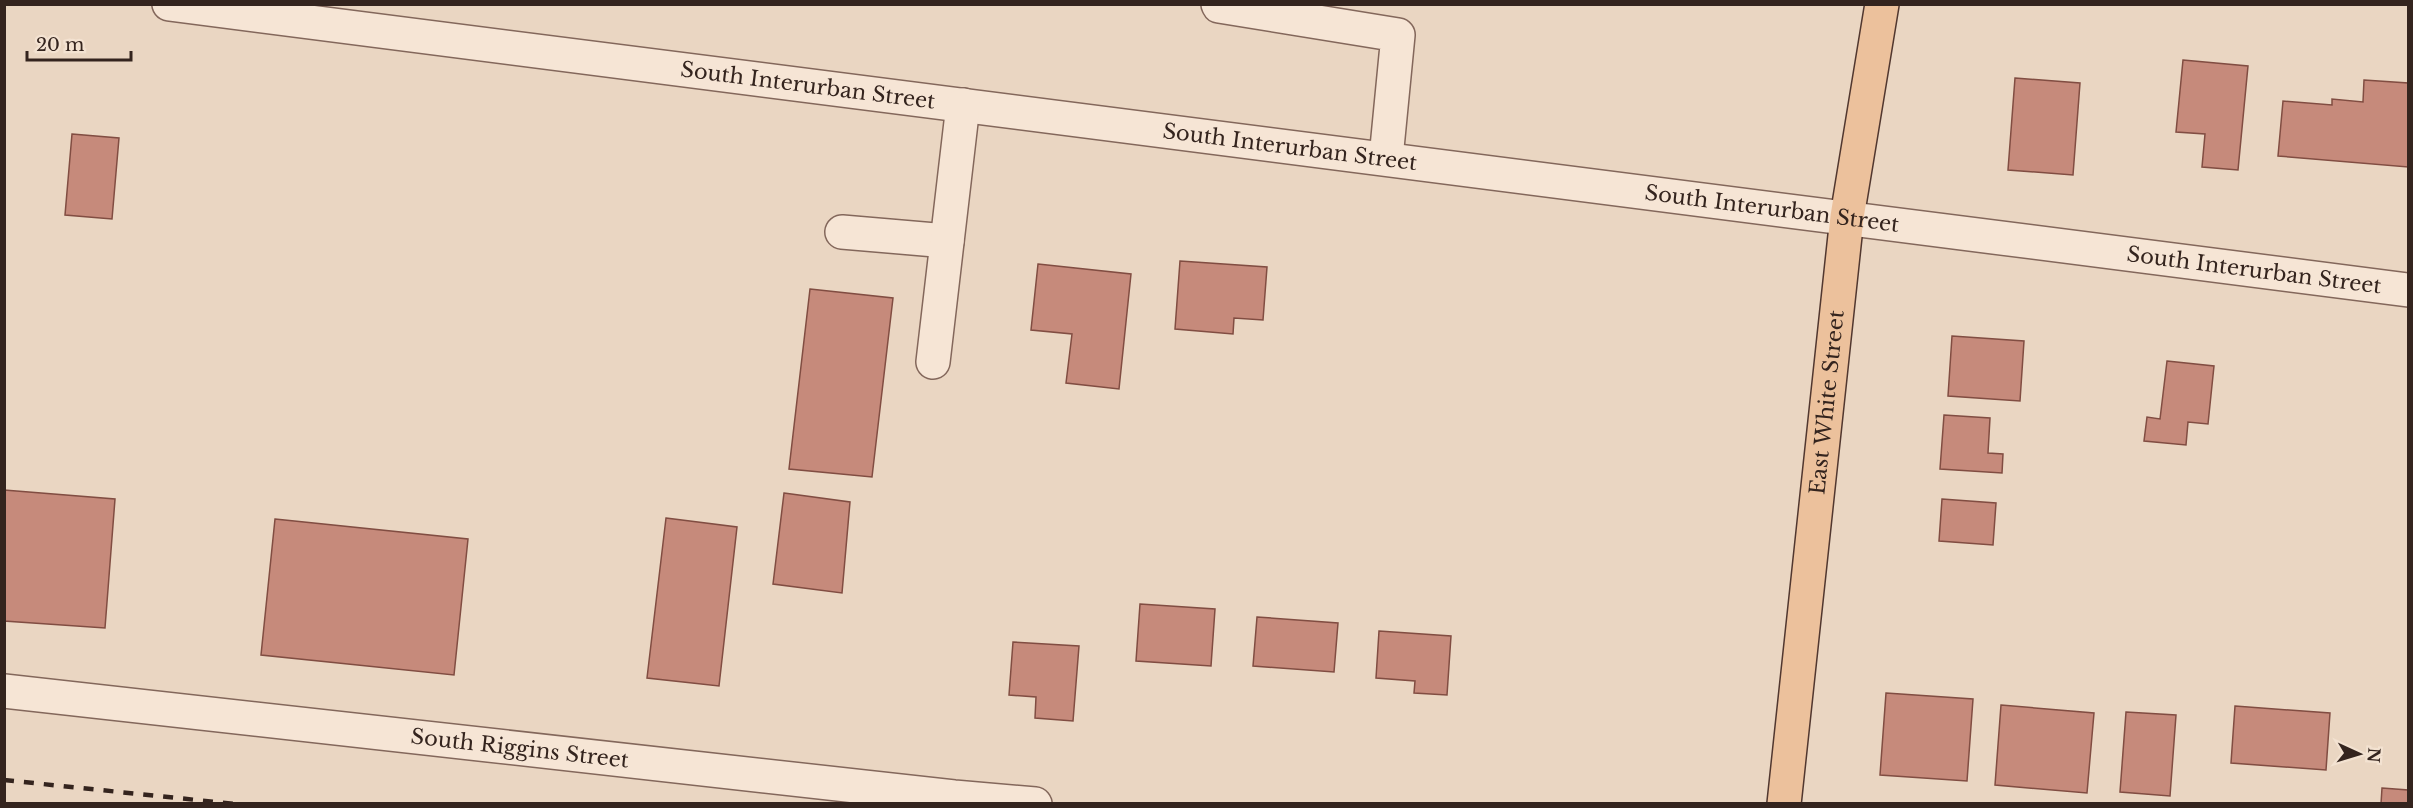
<svg xmlns="http://www.w3.org/2000/svg" width="2413" height="808" font-family="'Libre Baskerville',serif">
<rect width="100%" height="100%" fill="#ead6c2"/>
<path fill="#c68a7b" stroke="#814d42" stroke-width="1.5" d="M2183,60L2248,66L2238,170L2202,167L2205,134L2176,132Z
M2015,78L2080,83L2073,175L2008,170Z
M2364,80L2408,83V167L2278,156L2283,101L2332,105V99L2363,102Z
M72,134L119,138L112,219L65,215Z
M1180,261L1267,267L1263,320L1234,318L1233,334L1175,329Z
M1038,264L1131,274L1119,389L1066,383L1072,334L1031,330Z
M810,289L893,298L872,477L789,469Z
M1952,336L2024,341L2020,401L1948,396Z
M2167,361L2214,366L2208,424L2188,422L2186,445L2144,441L2147,417L2160,419Z
M1944,415L1990,418L1988,453L2003,454L2002,473L1940,469Z
M4,490L115,499L105,628L4,621Z
M784,493L850,502L842,593L773,584Z
M1942,499L1996,503L1993,545L1939,541Z
M666,518L737,527L719,686L647,678Z
M275,519L468,539L454,675L261,655Z
M1140,604L1215,609L1211,666L1136,661Z
M1257,617L1338,623L1334,672L1253,666Z
M1379,631L1451,636L1447,695L1414,693L1415,681L1376,678Z
M1013,642L1079,646L1073,721L1035,718L1036,697L1009,695Z
M1886,693L1973,699L1967,781L1880,775Z
M2001,705L2094,713L2087,793L1995,785Z
M2235,706L2330,713L2326,770L2231,763Z
M2126,712L2176,715L2170,796L2120,792Z
M2382,788L2408,790V804H2381Z"/>
<g fill="none" stroke-linecap="round" stroke-linejoin="round">
<g stroke="#83675b" stroke-width="36">
<g id="minor">
<path id="s1" d="M169,4L2408,290"/>
<path d="M1218,4L1219,6L1398,35L1386,158"/>
<path d="M842,232L947,241"/>
<path d="M933,362L963,105"/>
<path id="s2" d="M4,691L954,797L1035,804"/>
</g>
</g>
<g stroke="#51372f" stroke-width="36">
<g id="major">
<path id="s3" d="M1784,804L1847,217L1882,4"/>
</g>
</g>
<use href="#minor" stroke="#f6e5d5" stroke-width="33"/>
<use href="#major" stroke="#ecc19c" stroke-width="33"/>
<path stroke="#34241e" stroke-width="4.5" stroke-dasharray="10 10" stroke-linecap="butt" d="M4,780L235,804"/>
</g>
<g text-anchor="middle" stroke-width="4.5" stroke-linejoin="round" paint-order="stroke">
<g font-size="21" fill="#34241e" stroke="#f3e2d1">
<text dy="7" stroke="none"><textPath href="#s1" startOffset="644">South Interurban Street</textPath></text>
<text dy="7" stroke="none"><textPath href="#s1" startOffset="1130">South Interurban Street</textPath></text>
<text dy="7" stroke="none"><textPath href="#s1" startOffset="1616">South Interurban Street</textPath></text>
<text dy="7" stroke="none"><textPath href="#s1" startOffset="2102">South Interurban Street</textPath></text>
<text dy="7" stroke="none"><textPath href="#s3" startOffset="404">East White Street</textPath></text>
<text dy="7" stroke="none"><textPath href="#s2" startOffset="519">South Riggins Street</textPath></text>
</g>
</g>
<rect width="2413" height="808" fill="none" stroke="#34241e" stroke-width="12"/>
<g transform="translate(2359 754) rotate(94)" stroke="#f3e2d1" stroke-width="4.5" paint-order="stroke">
<path d="M0-4.5L10 22L0 15L-10 22Z" fill="#34241e"/>
<text y="-9" font-size="16" font-weight="bold" text-anchor="middle" fill="#34241e">N</text>
</g>
<path d="M27 51v9h104v-9" fill="none" stroke="#34241e" stroke-width="3"/>
<text x="36" y="51" font-size="18" fill="#34241e" stroke="#f3e2d1" stroke-width="4.5" paint-order="stroke">20 m</text>
</svg>
